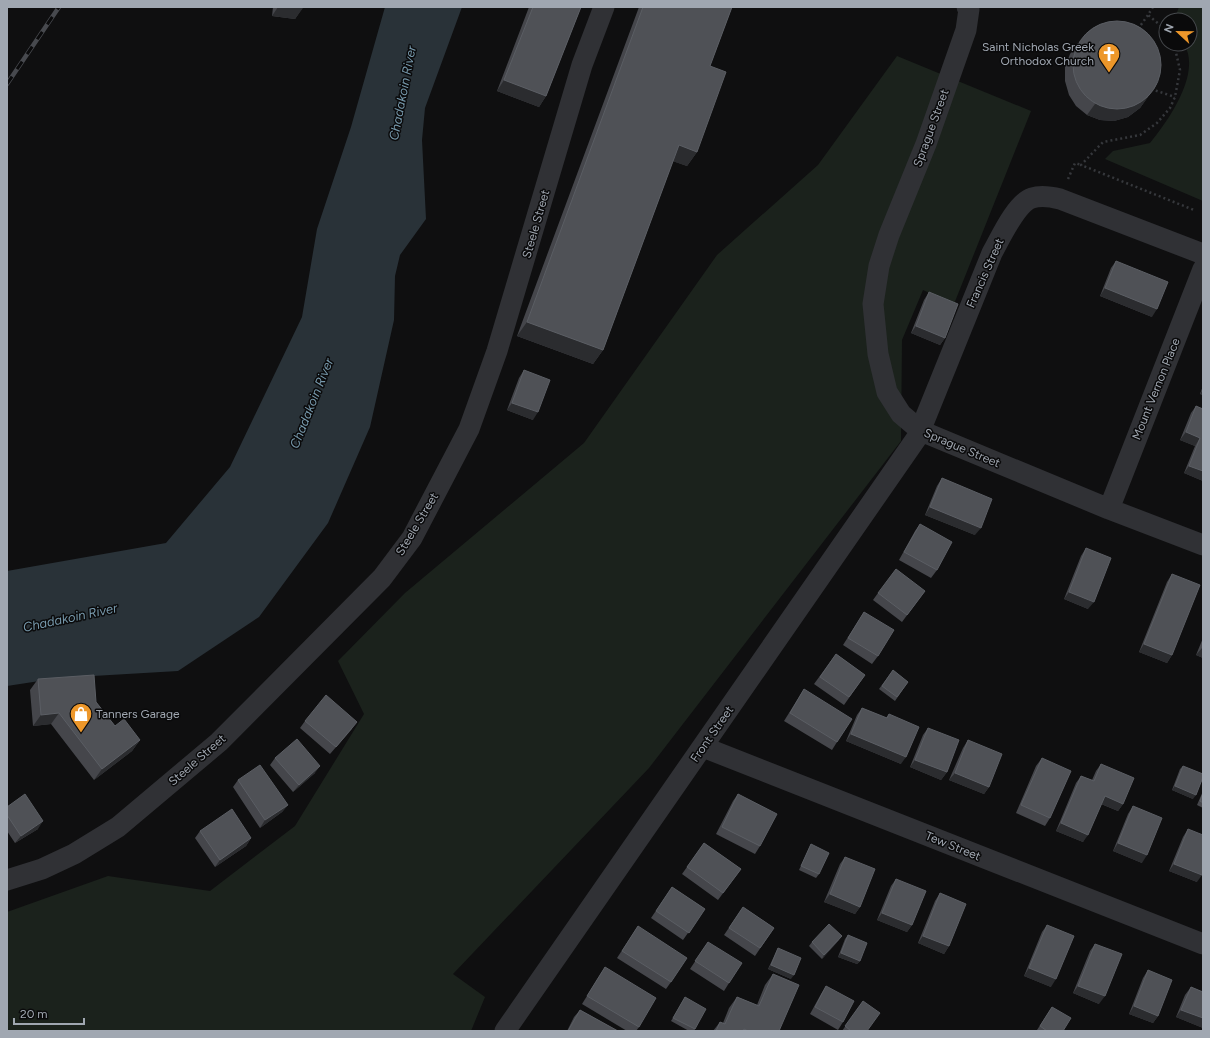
<svg xmlns="http://www.w3.org/2000/svg" width="1210" height="1038" font-family="Figtree,sans-serif">
<rect width="100%" height="100%" fill="#0f0f10"/>
<path fill="#1b221c" d="M1179,7H1203V201L1105,159L1113,151L1150,143C1168,121 1202,73 1184,44H1190V20H1174Z
M897,56L1031,111L954,304L923,290L902,340L901,441L649,768L453,974L485,997L471,1031H7V912L108,876L210,891L295,826L364,714L338,661L405,593L584,443L717,255L818,165Z"/>
<path fill="#293238" d="M385,7H462L425,108L422,140L426,219L400,255L395,276L394,320L370,427L328,523L259,617L178,671L59,678L7,686V571L166,543L230,467L302,317L317,229L351,127Z"/>
<g fill="none" stroke-linecap="round" stroke-linejoin="round">
<path stroke="#36383c" stroke-width="2.5" stroke-dasharray="2 3" stroke-linecap="butt" d="M1153,7L1148,15L1160,25L1166,32
M1138,29L1148,15
M1174,44L1180,70L1175,97L1170,108L1157,123L1140,135L1103,142L1081,165L1194,210
M1151,89L1175,97
M1068,179L1075,163L1081,165"/>
<path stroke="#303135" stroke-width="21" d="M967,7L969,9L966,30L926,144L889,235L879,266L873,304L878,354L887,392L901,414L921,431L1109,509L1203,545
M1109,509L1203,269
M703,747L1203,944
M7,880L42,869L74,854L118,827L219,742L382,578L412,538L469,429L497,351L582,65L604,7
M505,1031L918,436L992,253C1000,239 1016,203 1032,198C1041,195 1052,197 1060,199L1203,254"/>
<g stroke="#47494e" stroke-width="4.5">
<path id="rail" d="M7,84L59,7"/>
</g>
<use href="#rail" stroke="#0a0a0b" stroke-width="3" stroke-dasharray="9" stroke-linecap="butt"/>
</g>
<path fill="#45464b" d="M273,7H303L295,19L272,16Z
M529,7H581L546,96L539,107L497,91Z
M639,7H732L710,66L697,152L687,166L673,161L603,350L593,364L517,336Z
M1078,43L1157,84L1140,108L1128,117L1114,121L1100,120L1087,115L1076,106L1069,95L1065,81V67L1070,54Z
M1116,261L1152,317L1100,296L1111,268Z
M929,292L945,338L940,345L911,333L924,300Z
M524,370L533,420L507,410L519,378Z
M1203,386V395L1200,394Z
M1196,406L1203,409V481L1184,473L1195,446L1180,440L1191,413Z
M942,478L975,535L925,515L937,486Z
M920,524L937,570L931,578L899,560L915,531Z
M1086,548L1088,609L1064,599L1081,556Z
M1172,574V655L1167,663L1139,652L1167,582Z
M925,591L902,622L873,600L878,593Z
M864,612L878,656L872,664L843,645Z
M1203,638V658L1196,655Z
M836,654L865,675L844,705L814,684Z
M893,670L908,682L895,701L879,689Z
M38,679L96,702L115,726L140,740L132,751L94,780L51,724L33,726L30,690Z
M804,689L837,742L832,750L784,721Z
M862,708L886,718L889,714L901,764L846,741L857,715Z
M305,721L352,729L330,754L300,728Z
M928,728L947,772L941,780L910,767L923,735Z
M968,740L989,787L984,794L949,780L963,748Z
M275,758L315,773L293,792L270,765Z
M1042,758L1050,818L1045,826L1016,813L1036,766Z
M1101,764L1123,804L1118,811L1101,804L1083,842L1056,831L1076,783L1081,776L1092,780L1096,771Z
M1183,766L1193,799L1172,790L1180,769Z
M238,780L288,805L282,812L260,828L233,787Z
M1203,791V808L1197,805Z
M738,794L760,846L755,854L716,834L733,801Z
M1133,806L1142,863L1113,851L1128,814Z
M7,807L38,829L15,843L7,831Z
M1188,829L1197,882L1169,871L1183,837Z
M200,831L251,838L246,846L215,867L195,838Z
M704,843L741,869L718,900L682,874Z
M811,844L819,874L816,878L799,870L809,848Z
M845,857L860,907L855,914L824,902L840,864Z
M896,879L912,925L907,932L877,920L891,886Z
M672,887L705,909L683,940L651,918Z
M940,893L949,946L944,954L918,943L935,901Z
M743,907L774,928L755,956L724,935Z
M1047,925L1051,987L1024,976L1042,932Z
M638,926L671,982L666,989L617,958Z
M848,935L860,961L857,964L838,957L845,939Z
M839,940L822,959L809,946L812,942Z
M708,942L729,983L724,991L690,969Z
M1095,944L1099,1004L1073,993L1090,951Z
M778,948L791,979L768,969L776,952Z
M605,967L639,1027L636,1031H627L582,1004Z
M1148,970L1158,1016L1153,1023L1129,1014L1143,978Z
M773,974L779,1031H713L720,1022L723,1023L729,1008L737,997L757,1005L765,985Z
M826,986L843,1022L838,1030L810,1014L821,994Z
M1191,987L1203,992V1028L1176,1017L1185,995Z
M685,997L695,1029L694,1031H689L671,1021Z
M863,1001L867,1031H842Z
M1052,1007L1063,1031H1038L1037,1030Z
M580,1010L618,1031H567L574,1017Z"/>
<path fill="#2b2c2f" d="M278,7H294L303,8L295,19L272,16Z
M504,80L546,96L539,107L497,91Z
M1148,97L1140,108L1128,117L1114,121L1100,120L1087,115L1095,104Z
M679,145L697,152L687,166L669,160Z
M1105,288L1157,309L1152,317L1100,296Z
M527,322L603,350L593,364L517,336Z
M916,326L945,338L940,345L911,333Z
M1203,389V395L1200,394Z
M512,403L538,412L533,420L507,410Z
M1186,432L1200,438L1195,446L1180,440Z
M1189,466L1203,471V481L1184,473Z
M930,507L981,528L975,535L925,515Z
M1069,592L1094,602L1088,609L1064,599Z
M1144,644L1172,655L1167,663L1139,652Z
M1202,648H1203V658L1196,655Z
M59,713L51,724L33,726L41,715Z
M357,722L352,729L330,754L336,747Z
M851,734L906,757L901,764L846,741Z
M140,740L132,751L94,780L102,769Z
M915,760L947,772L941,780L910,767Z
M320,766L315,773L293,792L299,785Z
M955,773L989,787L984,794L949,780Z
M1175,786L1196,795L1193,799L1172,790Z
M1105,796L1123,804L1118,811L1099,803Z
M288,805L282,812L260,828L265,820Z
M43,821L38,829L15,843L21,836Z
M1061,823L1088,835L1083,842L1056,831Z
M251,838L246,846L215,867L220,860Z
M1118,843L1147,855L1142,863L1113,851Z
M1174,864L1202,875L1197,882L1169,871Z
M830,894L860,907L855,914L824,902Z
M882,913L912,925L907,932L877,920Z
M842,936L839,940L822,959L824,955Z
M923,936L949,946L944,954L918,943Z
M841,953L860,961L857,964L838,957Z
M771,965L794,975L791,979L768,969Z
M1029,968L1056,979L1051,987L1024,976Z
M1078,986L1105,996L1099,1004L1073,993Z
M1134,1006L1158,1016L1153,1023L1129,1014Z
M1181,1010L1203,1018V1028L1176,1017Z"/>
<path fill="#4f5156" stroke="#5b5e64" d="M533,7H581L546,96L504,80Z
M643,7H732L710,66L726,72L697,152L679,145L603,350L527,322Z
M1073 65a44 44 0 1 1 88 0a44 44 0 1 1-88 0Z
M1116,261L1168,282L1157,309L1105,288Z
M929,292L958,304L945,338L916,326Z
M524,370L550,380L538,412L512,403Z
M1196,406L1203,409V471L1189,466L1200,438L1186,432Z
M942,478L992,499L981,528L930,507Z
M920,524L952,542L937,570L904,552Z
M1086,548L1111,558L1094,602L1069,592Z
M896,569L925,591L907,615L878,593Z
M1172,574L1200,585L1172,655L1144,644Z
M864,612L894,630L878,656L848,638Z
M836,654L865,675L849,697L820,677Z
M893,670L908,682L897,697L882,686Z
M94,675L96,702L115,726L124,719L140,740L102,769L59,713L41,715L38,679Z
M804,689L852,719L837,742L790,713Z
M326,695L357,722L336,747L305,721Z
M862,708L887,718L889,714L919,727L906,757L851,734Z
M928,728L959,740L947,772L915,760Z
M297,739L320,766L299,785L275,758Z
M968,740L1002,754L989,787L955,773Z
M1042,758L1071,771L1050,818L1021,805Z
M1101,764L1134,778L1123,804L1105,796L1088,835L1061,823L1081,776L1094,781Z
M260,765L288,805L265,820L238,780Z
M1183,766L1203,774V777L1196,795L1175,786Z
M1203,793V803L1200,801Z
M25,794L43,821L21,836L7,815V807Z
M738,794L777,814L760,846L722,827Z
M1133,806L1162,818L1147,855L1118,843Z
M232,809L251,838L220,860L200,831Z
M1188,829L1203,835V873L1202,875L1174,864Z
M704,843L741,869L723,893L687,867Z
M811,844L829,853L819,874L801,866Z
M845,857L875,869L860,907L830,894Z
M896,879L926,891L912,925L882,913Z
M672,887L705,909L689,933L656,911Z
M940,893L966,904L949,946L923,936Z
M743,907L774,928L760,948L729,928Z
M829,924L842,936L824,955L812,942Z
M1047,925L1074,936L1056,979L1029,968Z
M638,926L687,958L671,982L622,951Z
M848,935L867,943L860,961L841,953Z
M708,942L742,963L729,983L695,961Z
M1095,944L1122,954L1105,996L1078,986Z
M778,948L801,958L794,975L771,965Z
M605,967L656,998L639,1027L587,996Z
M1148,970L1172,980L1158,1016L1134,1006Z
M773,974L799,985L779,1031H748L744,1029L743,1031H716L720,1022L725,1024L737,997L759,1006Z
M826,986L854,1001L843,1022L815,1007Z
M1191,987L1203,992V1018L1181,1010Z
M685,997L706,1009L695,1029L673,1018Z
M863,1001L880,1013L867,1031H851L845,1026Z
M1052,1007L1071,1018L1063,1031H1047L1040,1026Z
M580,1010L618,1031H568Z"/>
<defs>
<g id="church-pin" transform="scale(1.15)"><path d="M0 17L-7.5 6A9.5 9.5 0 1 1 7.5 6Z" fill="#ed972a" stroke="#0a0a0b"/><path d="M-1.2-6h2.4v3.5h3.3v2.4h-3.3V6h-2.4V-.1h-3.3v-2.4h3.3Z" fill="#fff"/></g>
<g id="shop-pin" transform="scale(1.15)"><path d="M0 17L-7.5 6A9.5 9.5 0 1 1 7.5 6Z" fill="#ed972a" stroke="#0a0a0b"/><path d="M-5-2.5h2.3a2.7 3.5 0 0 1 5.4 0H5L5.5 6h-11ZM-1.5-2.5h3a1.5 2.3 0 0 0-3 0Z" fill="#fff"/></g>
</defs>
<g fill-rule="evenodd">
<use href="#church-pin" x="1109" y="54"/>
<use href="#shop-pin" x="81" y="714"/>
</g>
<g text-anchor="middle" stroke-width="3" stroke-linejoin="round" paint-order="stroke">
<g font-size="12" fill="#a0a7b1" stroke="#0a0a0b" text-anchor="end">
<text x="1094" y="51">Saint Nicholas Greek<tspan x="1094" dy="14">Orthodox Church</tspan></text>
<text x="96" y="718" text-anchor="start">Tanners Garage</text>
</g>
<g font-size="12" fill="#a0a7b1" stroke="#0a0a0b">
<text transform="translate(931 128) rotate(-70)" y="4">Sprague Street</text>
<text transform="translate(536 224) rotate(-74)" y="4">Steele Street</text>
<text transform="translate(985 273) rotate(-66)" y="4">Francis Street</text>
<text transform="translate(1156 389) rotate(-68)" y="4">Mount Vernon Place</text>
<text transform="translate(962 448) rotate(23)" y="4">Sprague Street</text>
<text transform="translate(417 524) rotate(-59)" y="4">Steele Street</text>
<text transform="translate(712 734) rotate(-55)" y="4">Front Street</text>
<text transform="translate(197 760) rotate(-41)" y="4">Steele Street</text>
<text transform="translate(953 846) rotate(22)" y="4">Tew Street</text>
</g>
<g font-size="13" font-style="italic" fill="#7799ac" stroke="#0a0a0b">
<text transform="translate(402 93) rotate(-79)" y="5">Chadakoin River</text>
<text transform="translate(311 403) rotate(-68)" y="5">Chadakoin River</text>
<text transform="translate(70 617) rotate(-12)" y="5">Chadakoin River</text>
</g>
</g>
<rect width="1210" height="1038" fill="none" stroke="#a0a7b1" stroke-width="16"/>
<g transform="translate(1178 32) rotate(292)"><circle r="19" fill="#0a0a0b" stroke="#46494d"/>
<path d="M0-3L7 15L0 10L-7 15Z" fill="#ed972a"/>
<text y="-6" font-size="11" font-weight="bold" text-anchor="middle" fill="#a0a7b1">N</text>
</g>
<path d="M14 1018v6h70v-6" fill="none" stroke="#a0a7b1" stroke-width="2"/>
<text x="20" y="1018" font-size="12" fill="#a0a7b1" stroke="#0a0a0b" stroke-width="3" paint-order="stroke">20 m</text>
</svg>
